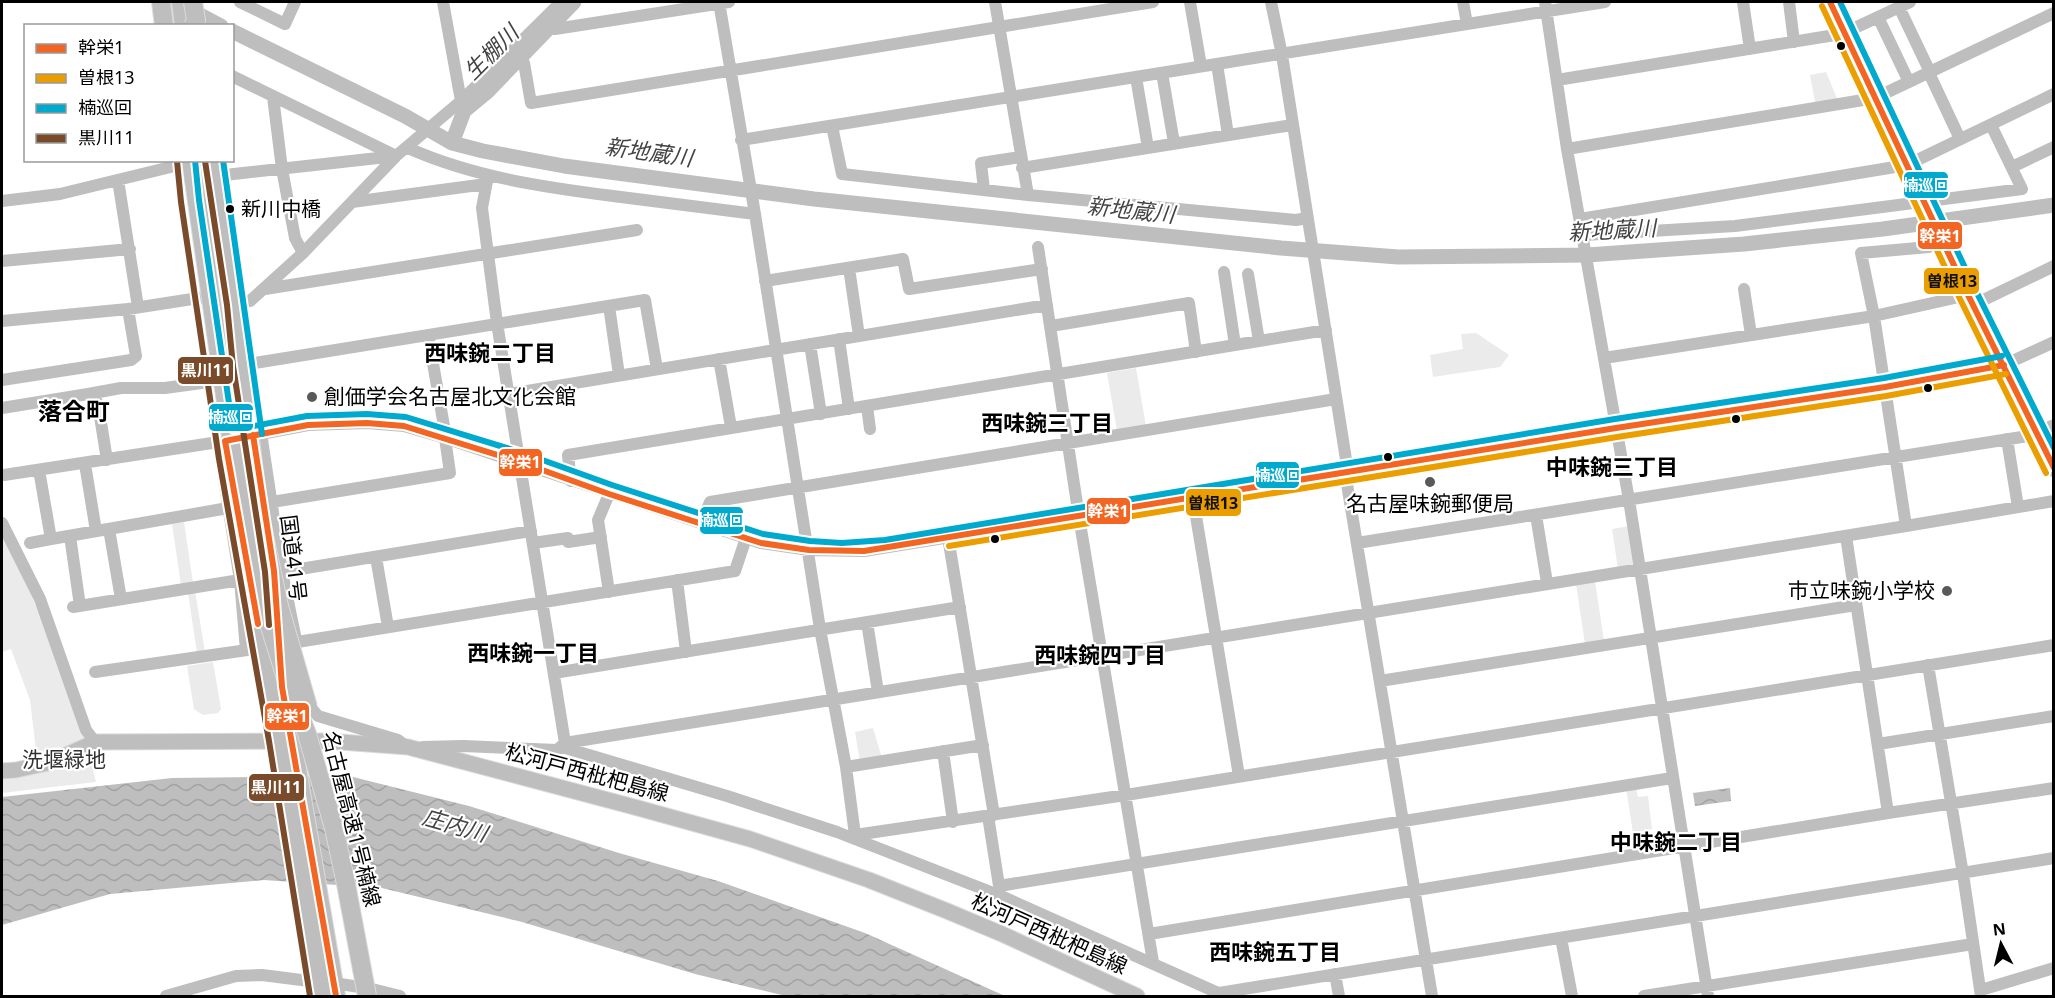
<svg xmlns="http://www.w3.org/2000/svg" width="2055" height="998" font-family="'Noto Sans','Noto Sans JP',sans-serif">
<defs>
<pattern id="water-waves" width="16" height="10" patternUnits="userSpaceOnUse" patternTransform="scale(1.5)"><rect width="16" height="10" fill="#bebebe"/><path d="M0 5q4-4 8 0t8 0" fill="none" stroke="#a2a2a2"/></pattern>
</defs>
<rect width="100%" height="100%" fill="#fff"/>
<path fill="#ebebeb" d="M1826,72L1839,103L1816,107L1810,75Z
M1476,333L1509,355L1500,367L1433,377L1430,355L1463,349L1461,334Z
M1136,368L1146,426L1117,431L1107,373Z
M184,522L193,583L181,585L172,524Z
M1629,526L1636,567L1618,569L1612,529Z
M2,533C41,611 75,697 96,782L2,793V764L37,759L30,700L11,649L2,652Z
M1595,581L1604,641L1585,644L1576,584Z
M195,591L205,652L197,653L188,593Z
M213,662L221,709L218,713L203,715L194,709L187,666Z
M873,728L882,758L860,762L855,732Z
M1636,787L1638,797L1648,796L1652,829L1633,833L1626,788Z"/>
<path fill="url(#water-waves)" d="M349,776L469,806L619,853L718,881L865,933L1005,996H786L695,974L522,922L382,888L264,880L110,894L2,925V797L172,778Z
M1730,788L1731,801L1695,806L1693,793Z"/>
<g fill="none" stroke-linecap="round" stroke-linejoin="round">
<path stroke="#bebebe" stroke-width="15" d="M189,9L221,26
M232,31L405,116L452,143L483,151L564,166L814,199L1281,248L1398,257L1587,255L1744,244L1883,229L2054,205
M452,143L464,111L487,92L574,2"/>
<g stroke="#dbdbdb" stroke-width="17">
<path id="major" d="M1830,2L1968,295L2054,469
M2,771L16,770L48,763L95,742L327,741L408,747L638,808L750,839L869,880L947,911L1002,934L1137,996"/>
</g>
<g stroke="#dbdbdb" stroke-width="20">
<path id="highway" d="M161,2L164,26
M181,2L184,26
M252,590L319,996
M281,676L336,996"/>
</g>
<path stroke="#bebebe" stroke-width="12" d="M240,2L285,24L295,2
M443,2L461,101
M719,2L755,214L820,629L846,767L855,835L1126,795L2054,645
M995,2L1028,195
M1190,2L1201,66
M1271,2L1282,55L1348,472L1347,484L1432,996
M1463,2L1467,24
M1545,2L1567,149L1629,500L1708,996
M1743,2L1750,49
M1789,2L1794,42
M1899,7L1930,72
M1878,17L1909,82
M537,26L555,29L729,2
M524,63L531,103L1153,2
M1217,64L1228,135
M1162,73L1174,143
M1929,73L1960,139
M1136,77L1148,148
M1557,80L1835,35L1844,33L1910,2
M273,97L282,169L295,238L303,253
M832,126L842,174L1028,195L1296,220L1307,218
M741,140L1605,2
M408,148C473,177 543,187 613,196C660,202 708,208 755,214
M1567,149L1875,98L2054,13
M2012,167L2054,147
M1022,168L1292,125
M216,176L396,156L232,76
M118,180L138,307
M984,190L981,163L1020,157
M2,201L60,194L187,163
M352,202L486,184
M1580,219L1907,165L2054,94
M1584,235L1735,226L2022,189L1991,125
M1038,247L1079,517L1153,962
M2,261L130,249
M849,268L859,336
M1224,272L1235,345
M1248,274L1259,341
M765,281L903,259L909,289L1042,269
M265,289L637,230
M1744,289L1751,335
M1973,305L2054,266
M609,306L619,375
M2,321L128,309L205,297L236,304L250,301L303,253L396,156L461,101L561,2
M1051,326L1189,303L1196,352
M428,335L444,426L442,437
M839,339L849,409
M810,344L821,414
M1604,358L1874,316L1968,295
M719,359L731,427
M242,365L645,300L657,369
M2,380L131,360L136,356L128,309
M88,394L121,388H165L216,381
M508,394L1047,305
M867,406L870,429
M2,408L88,394L93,396L98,404L107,460
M261,433L282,572L295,635
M2007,439L2018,507
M218,442L240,580L246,650
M85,464L96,531
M39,470L51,539L228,508
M4,475L225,441L308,425L367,423L404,426L445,438L761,543L809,550L864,551L1616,428L1885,387L2004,365L2054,342
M571,481L568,455L1326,330
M609,494L598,520L609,592
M1193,498L1239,776
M272,502L450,473L445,438
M1536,515L1547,583
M2,523L40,599L86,730L95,742
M701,523L710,502L1336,399
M1906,526L1874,316L1861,253L1929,247
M109,529L121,599
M70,536L80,606
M1846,536L1888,813
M948,537L994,815
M30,543L51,539
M533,543L568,538V542L601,537
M1357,543L2028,436L2054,425
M376,557L388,627
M282,572L531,531
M677,580L686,652
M73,607L240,580
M867,622L878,692
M286,647L285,644L735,571L746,538
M1928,665L1963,874L1981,996
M95,672L254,649
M554,673L960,607
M1380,681L1856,605
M302,707L313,710L318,716L398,740L406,746
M565,743L1906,526L2054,501
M1878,744L2054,716
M423,747L463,746L557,750L565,743L497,323L482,208L488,176
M562,747L727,796L837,832L1001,896L1225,996
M943,751L953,822
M846,767L983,745
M988,816L1000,892
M999,886L1672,778
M1149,934L1888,813L2054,788
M1561,938L1572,996
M1335,974L1339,996
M334,983L372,989L400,996
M1981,990L2054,968
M1219,993L2054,858
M166,996L236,976L262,975L317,982
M1644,996L1973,944"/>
<use href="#major" stroke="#bebebe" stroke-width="15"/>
<use href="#highway" stroke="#bebebe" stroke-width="18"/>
<g stroke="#dbdbdb" stroke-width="20" stroke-linecap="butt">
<path id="highway-bridge" d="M193,26L196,20L193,2
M191,160L242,514L260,595L287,681L307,734L334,828L346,884L367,996
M211,160L227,276L236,327L259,512L279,606L308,707"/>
</g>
<use href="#highway-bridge" stroke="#bebebe" stroke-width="18"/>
<g stroke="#fff" stroke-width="10">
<path id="bus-1" d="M1830,2L1968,295L2054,468
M253,435L274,571L282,687L336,996
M225,441L308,425L367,423L404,426L520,462L609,494L761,543L809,550L864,551L1616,428L1885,387L2004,365
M225,441L258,624"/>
</g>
<g stroke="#fff" stroke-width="10">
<path id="bus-2" d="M1822,6L1960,299L2046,473
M949,546L1617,437L1886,396L2006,374"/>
</g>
<g stroke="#fff" stroke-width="10">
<path id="bus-3" d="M1840,2L1976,291L2054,448
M195,160L199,200L233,430L307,416L367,414L406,417L523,453L612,485L763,534L810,541L842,543L885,540L1615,419L1884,378L2002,356
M223,160L262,434"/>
</g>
<g stroke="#fff" stroke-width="10">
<path id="bus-4" d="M177,161L181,202L219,459L269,741L310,996
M205,161L227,305L233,366L265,572L269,625"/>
</g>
<use href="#bus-1" stroke="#f26522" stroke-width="6"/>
<use href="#bus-2" stroke="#eb9e00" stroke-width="6"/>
<use href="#bus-3" stroke="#00a9ce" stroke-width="6"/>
<use href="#bus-4" stroke="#7a4b2a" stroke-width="6"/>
</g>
<g fill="#000" stroke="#fff" stroke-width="2">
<circle cx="1841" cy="46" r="5"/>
<circle cx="230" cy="209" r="5"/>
<circle cx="1928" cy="388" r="5"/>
<circle cx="1736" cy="419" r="5"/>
<circle cx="1388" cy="457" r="5"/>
<circle cx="995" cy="539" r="5"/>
</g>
<g fill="#595959" stroke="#fff" stroke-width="2">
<circle cx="312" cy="397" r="6"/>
<circle cx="1430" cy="482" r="6"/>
<circle cx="1947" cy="591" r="6"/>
</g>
<g text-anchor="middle" stroke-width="4.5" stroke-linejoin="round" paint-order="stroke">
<g font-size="20" fill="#000" stroke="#fff" text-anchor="start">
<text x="241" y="216">新川中橋</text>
</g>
<g font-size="21" fill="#000" stroke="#fff" text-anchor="start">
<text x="324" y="404">創価学会名古屋北文化会館</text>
<text x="1430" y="511" text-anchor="middle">名古屋味鋺郵便局</text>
<text x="1935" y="598" text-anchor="end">市立味鋺小学校</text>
</g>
<g font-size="21" fill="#000" stroke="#fff">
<text transform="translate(293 558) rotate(83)" y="7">国道41号</text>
<text transform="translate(587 773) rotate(15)" y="7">松河戸西枇杷島線</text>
<text transform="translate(351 819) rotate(76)" y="7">名古屋高速1号楠線</text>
<text transform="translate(1049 934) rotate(24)" y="7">松河戸西枇杷島線</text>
</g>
<g font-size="21" fill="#323232" stroke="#fff">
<text x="64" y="767">洗堰緑地</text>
</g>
<g font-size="22" font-style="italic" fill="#434343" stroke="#fff">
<text transform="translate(491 52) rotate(-45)" y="8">生棚川</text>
<text transform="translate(649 152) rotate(8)" y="8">新地蔵川</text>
<text transform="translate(1131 210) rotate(6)" y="8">新地蔵川</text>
<text transform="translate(1612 230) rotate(-3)" y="8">新地蔵川</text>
<text transform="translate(455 825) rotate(16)" y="8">庄内川</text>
</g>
<g font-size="22" font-weight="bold" fill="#000" stroke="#fff">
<text x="490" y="361">西味鋺二丁目</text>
<text x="1047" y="431">西味鋺三丁目</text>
<text x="1612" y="475">中味鋺三丁目</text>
<text x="533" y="661">西味鋺一丁目</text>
<text x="1100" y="663">西味鋺四丁目</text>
<text x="1676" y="850">中味鋺二丁目</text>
<text x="1275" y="960">西味鋺五丁目</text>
</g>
<g font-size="24" font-weight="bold" fill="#000" stroke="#fff">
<text x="74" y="420">落合町</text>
</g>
</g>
<g stroke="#fff" stroke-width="2">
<rect x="1903" y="171" width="46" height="28" rx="6" fill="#00a9ce"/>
<rect x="1917" y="221" width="46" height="29" rx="6" fill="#f26522"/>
<rect x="1923" y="267" width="57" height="28" rx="6" fill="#eb9e00"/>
<rect x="177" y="356" width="57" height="29" rx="6" fill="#7a4b2a"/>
<rect x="208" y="403" width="46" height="29" rx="6" fill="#00a9ce"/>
<rect x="498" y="448" width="45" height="29" rx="6" fill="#f26522"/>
<rect x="1255" y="461" width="45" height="28" rx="6" fill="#00a9ce"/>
<rect x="1185" y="488" width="57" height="29" rx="6" fill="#eb9e00"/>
<rect x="1086" y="497" width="45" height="28" rx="6" fill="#f26522"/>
<rect x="699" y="506" width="45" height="29" rx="6" fill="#00a9ce"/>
<rect x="264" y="702" width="46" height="29" rx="6" fill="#f26522"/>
<rect x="248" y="773" width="57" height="29" rx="6" fill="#7a4b2a"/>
</g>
<g font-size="16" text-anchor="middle" font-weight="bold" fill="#fff">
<text x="1926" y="191">楠巡回</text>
<text x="1940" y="242">幹栄1</text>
<text x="206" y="376">黒川11</text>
<text x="231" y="423">楠巡回</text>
<text x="520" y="468">幹栄1</text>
<text x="1278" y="481">楠巡回</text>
<text x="1108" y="517">幹栄1</text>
<text x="721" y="526">楠巡回</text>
<text x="287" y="722">幹栄1</text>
<text x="276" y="793">黒川11</text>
</g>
<g font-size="16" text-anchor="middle" font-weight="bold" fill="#111">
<text x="1952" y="287">曽根13</text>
<text x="1213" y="509">曽根13</text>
</g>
<rect width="2055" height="998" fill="none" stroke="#000000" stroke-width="6"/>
<rect x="24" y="24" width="210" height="138" fill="#ffffff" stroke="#999999" stroke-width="1.5"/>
<rect x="36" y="44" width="30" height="9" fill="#f26522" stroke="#999999" stroke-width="1.5"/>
<text x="78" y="54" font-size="18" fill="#000000">幹栄1</text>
<rect x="36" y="74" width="30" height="9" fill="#eb9e00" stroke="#999999" stroke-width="1.5"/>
<text x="78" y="84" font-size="18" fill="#000000">曽根13</text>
<rect x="36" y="104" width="30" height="9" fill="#00a9ce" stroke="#999999" stroke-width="1.5"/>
<text x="78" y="114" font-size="18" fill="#000000">楠巡回</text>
<rect x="36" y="134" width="30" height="9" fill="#7a4b2a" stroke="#999999" stroke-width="1.5"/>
<text x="78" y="144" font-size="18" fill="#000000">黒川11</text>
<g transform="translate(2001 944) rotate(353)" stroke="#ffffff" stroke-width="4.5" paint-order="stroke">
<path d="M0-4.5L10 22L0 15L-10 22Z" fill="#000000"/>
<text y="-9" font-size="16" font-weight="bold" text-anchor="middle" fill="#000000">N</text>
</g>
</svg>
